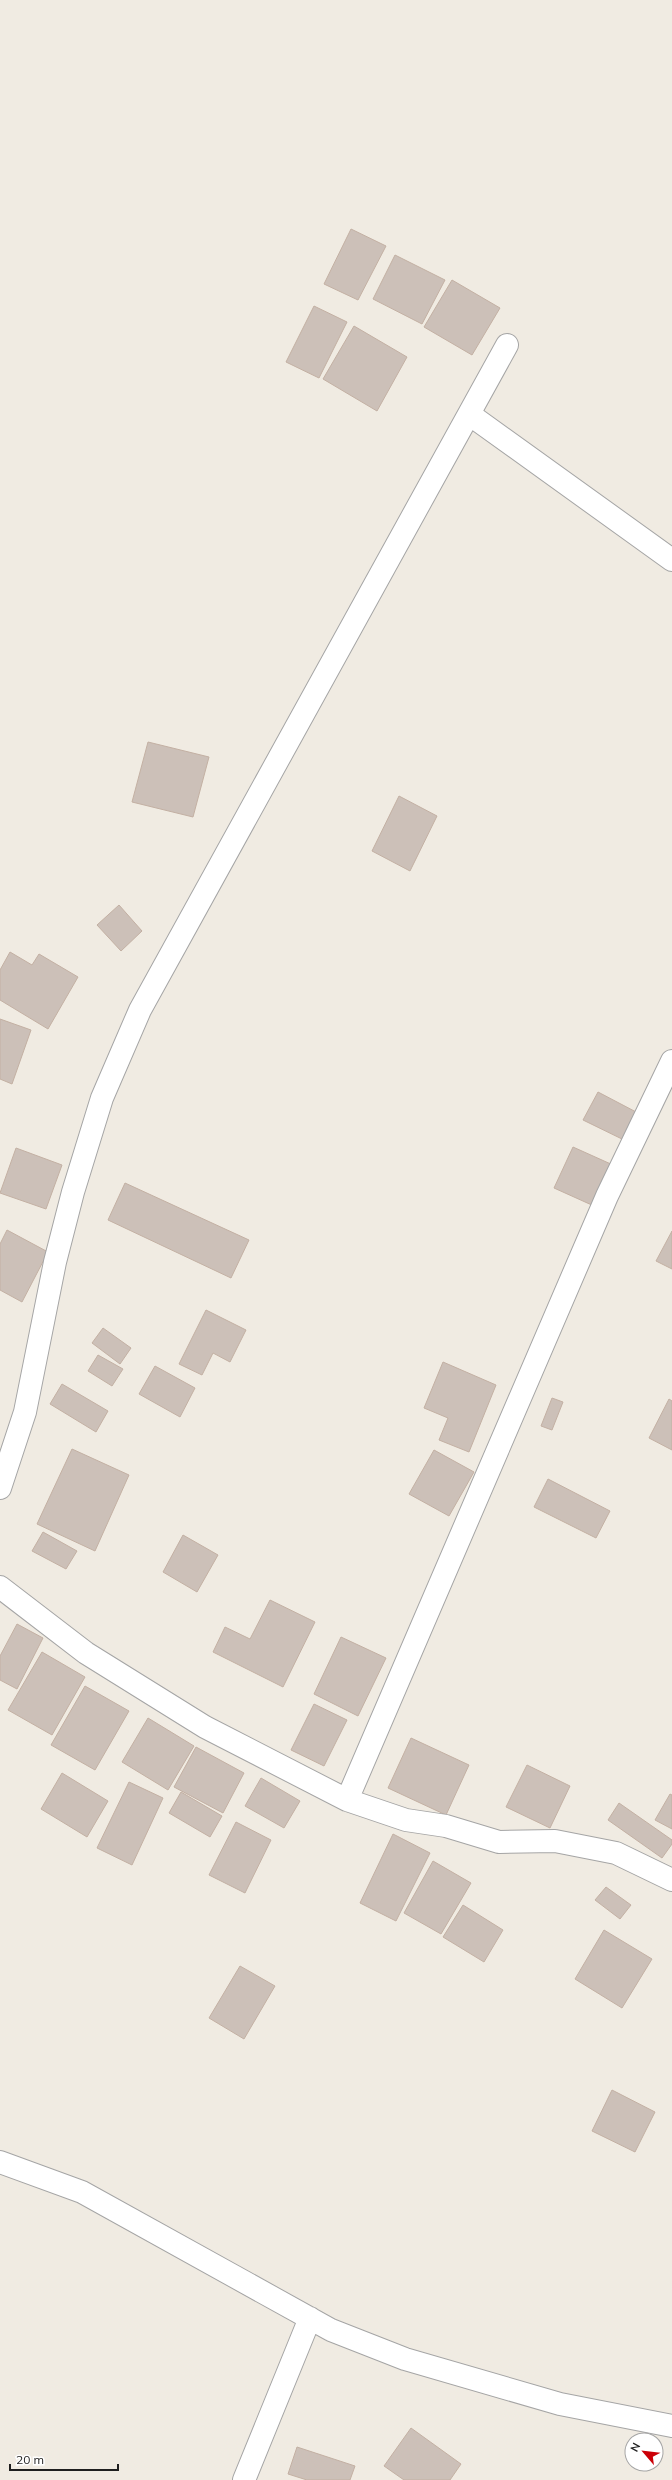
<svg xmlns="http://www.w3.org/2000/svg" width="672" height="2480" font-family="Mulish,sans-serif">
<rect width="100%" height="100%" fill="#f0ebe2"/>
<path fill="#ccc0b8" stroke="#c3b0a3" d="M351,229L386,246L358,300L324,284Z
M395,255L445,280L422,324L373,299Z
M452,280L500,308L472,355L424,327Z
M314,306L347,322L319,378L286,362Z
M354,326L407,357L377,411L323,379Z
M148,742L209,757L193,817L132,802Z
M399,796L437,816L410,871L372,851Z
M119,905L142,931L121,951L97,925Z
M10,952L32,965L39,954L78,977L48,1029L0,1000V970Z
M0,1019L31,1030L12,1084L0,1079Z
M598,1092L638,1113L624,1140L583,1120Z
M573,1147L613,1165L594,1206L554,1188Z
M16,1148L62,1165L46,1209L0,1193Z
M125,1183L249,1240L231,1278L108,1220Z
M7,1230L48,1252L22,1302L0,1290V1244Z
M672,1231V1269L656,1261Z
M206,1310L246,1330L230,1362L213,1353L202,1375L179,1364Z
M103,1328L131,1348L120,1364L92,1343Z
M98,1355L123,1369L112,1386L88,1371Z
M443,1362L496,1385L469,1452L439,1440L448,1418L424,1408Z
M155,1366L195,1388L180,1417L139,1394Z
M62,1384L108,1411L96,1432L50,1404Z
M552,1398L563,1402L552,1430L541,1426Z
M669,1399L672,1401V1450L649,1438Z
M72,1449L129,1475L95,1551L37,1524Z
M434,1450L474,1472L449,1516L409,1494Z
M548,1479L610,1511L596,1538L534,1507Z
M43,1532L77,1551L66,1569L32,1551Z
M183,1535L218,1555L197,1592L163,1572Z
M270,1600L315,1622L283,1687L213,1652L225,1627L250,1639Z
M17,1624L43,1638L17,1689L0,1680V1656Z
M341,1637L386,1658L358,1716L314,1694Z
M42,1652L85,1677L52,1735L8,1710Z
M85,1686L129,1711L95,1770L51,1745Z
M314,1704L347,1720L324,1766L291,1750Z
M148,1718L194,1746L168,1790L122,1762Z
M411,1738L469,1765L446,1815L388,1788Z
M196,1747L244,1773L223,1813L174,1787Z
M527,1765L570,1786L550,1828L506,1807Z
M62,1773L108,1801L87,1837L41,1809Z
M261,1778L300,1801L284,1828L245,1806Z
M129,1782L163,1798L132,1865L97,1848Z
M181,1792L222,1816L210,1837L169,1813Z
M670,1794L672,1795V1829L655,1820Z
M619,1803L672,1840V1844L662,1858L608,1820Z
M236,1822L271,1840L245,1893L209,1875Z
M393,1834L430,1853L396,1921L360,1903Z
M433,1861L471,1883L441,1934L404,1913Z
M606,1887L631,1905L620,1919L595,1900Z
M463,1905L503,1930L484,1962L443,1937Z
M604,1930L652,1959L622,2008L575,1979Z
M240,1966L275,1986L244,2039L209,2018Z
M612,2090L655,2112L635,2152L592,2131Z
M411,2428L461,2464L450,2480H404L384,2466Z
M297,2447L355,2466L350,2480H307L288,2474Z"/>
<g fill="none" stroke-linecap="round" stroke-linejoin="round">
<g stroke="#a5a5a5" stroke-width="24">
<path id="minor" d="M469,414L672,560
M0,1488L25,1412L55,1262L73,1192L102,1098L140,1010L507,345
M0,1587L86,1653L205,1727L347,1800L406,1820L446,1826L499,1842L555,1841L616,1853L672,1880
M347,1800L607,1196L672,1061
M0,2162L82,2192L331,2330L405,2359L560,2404L672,2426
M244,2480L310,2318"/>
</g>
<use href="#minor" stroke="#fff" stroke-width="22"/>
</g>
<g transform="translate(644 2452) rotate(298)"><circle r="19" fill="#ffffff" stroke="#a5a5a5"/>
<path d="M0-3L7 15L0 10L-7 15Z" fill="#cb0007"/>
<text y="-6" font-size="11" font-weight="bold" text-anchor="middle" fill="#1e1e1e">N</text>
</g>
<path d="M10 2464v6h108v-6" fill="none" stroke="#1e1e1e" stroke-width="2"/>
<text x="16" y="2464" font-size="12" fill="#1e1e1e" stroke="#ffffff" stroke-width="3" paint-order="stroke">20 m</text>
</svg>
